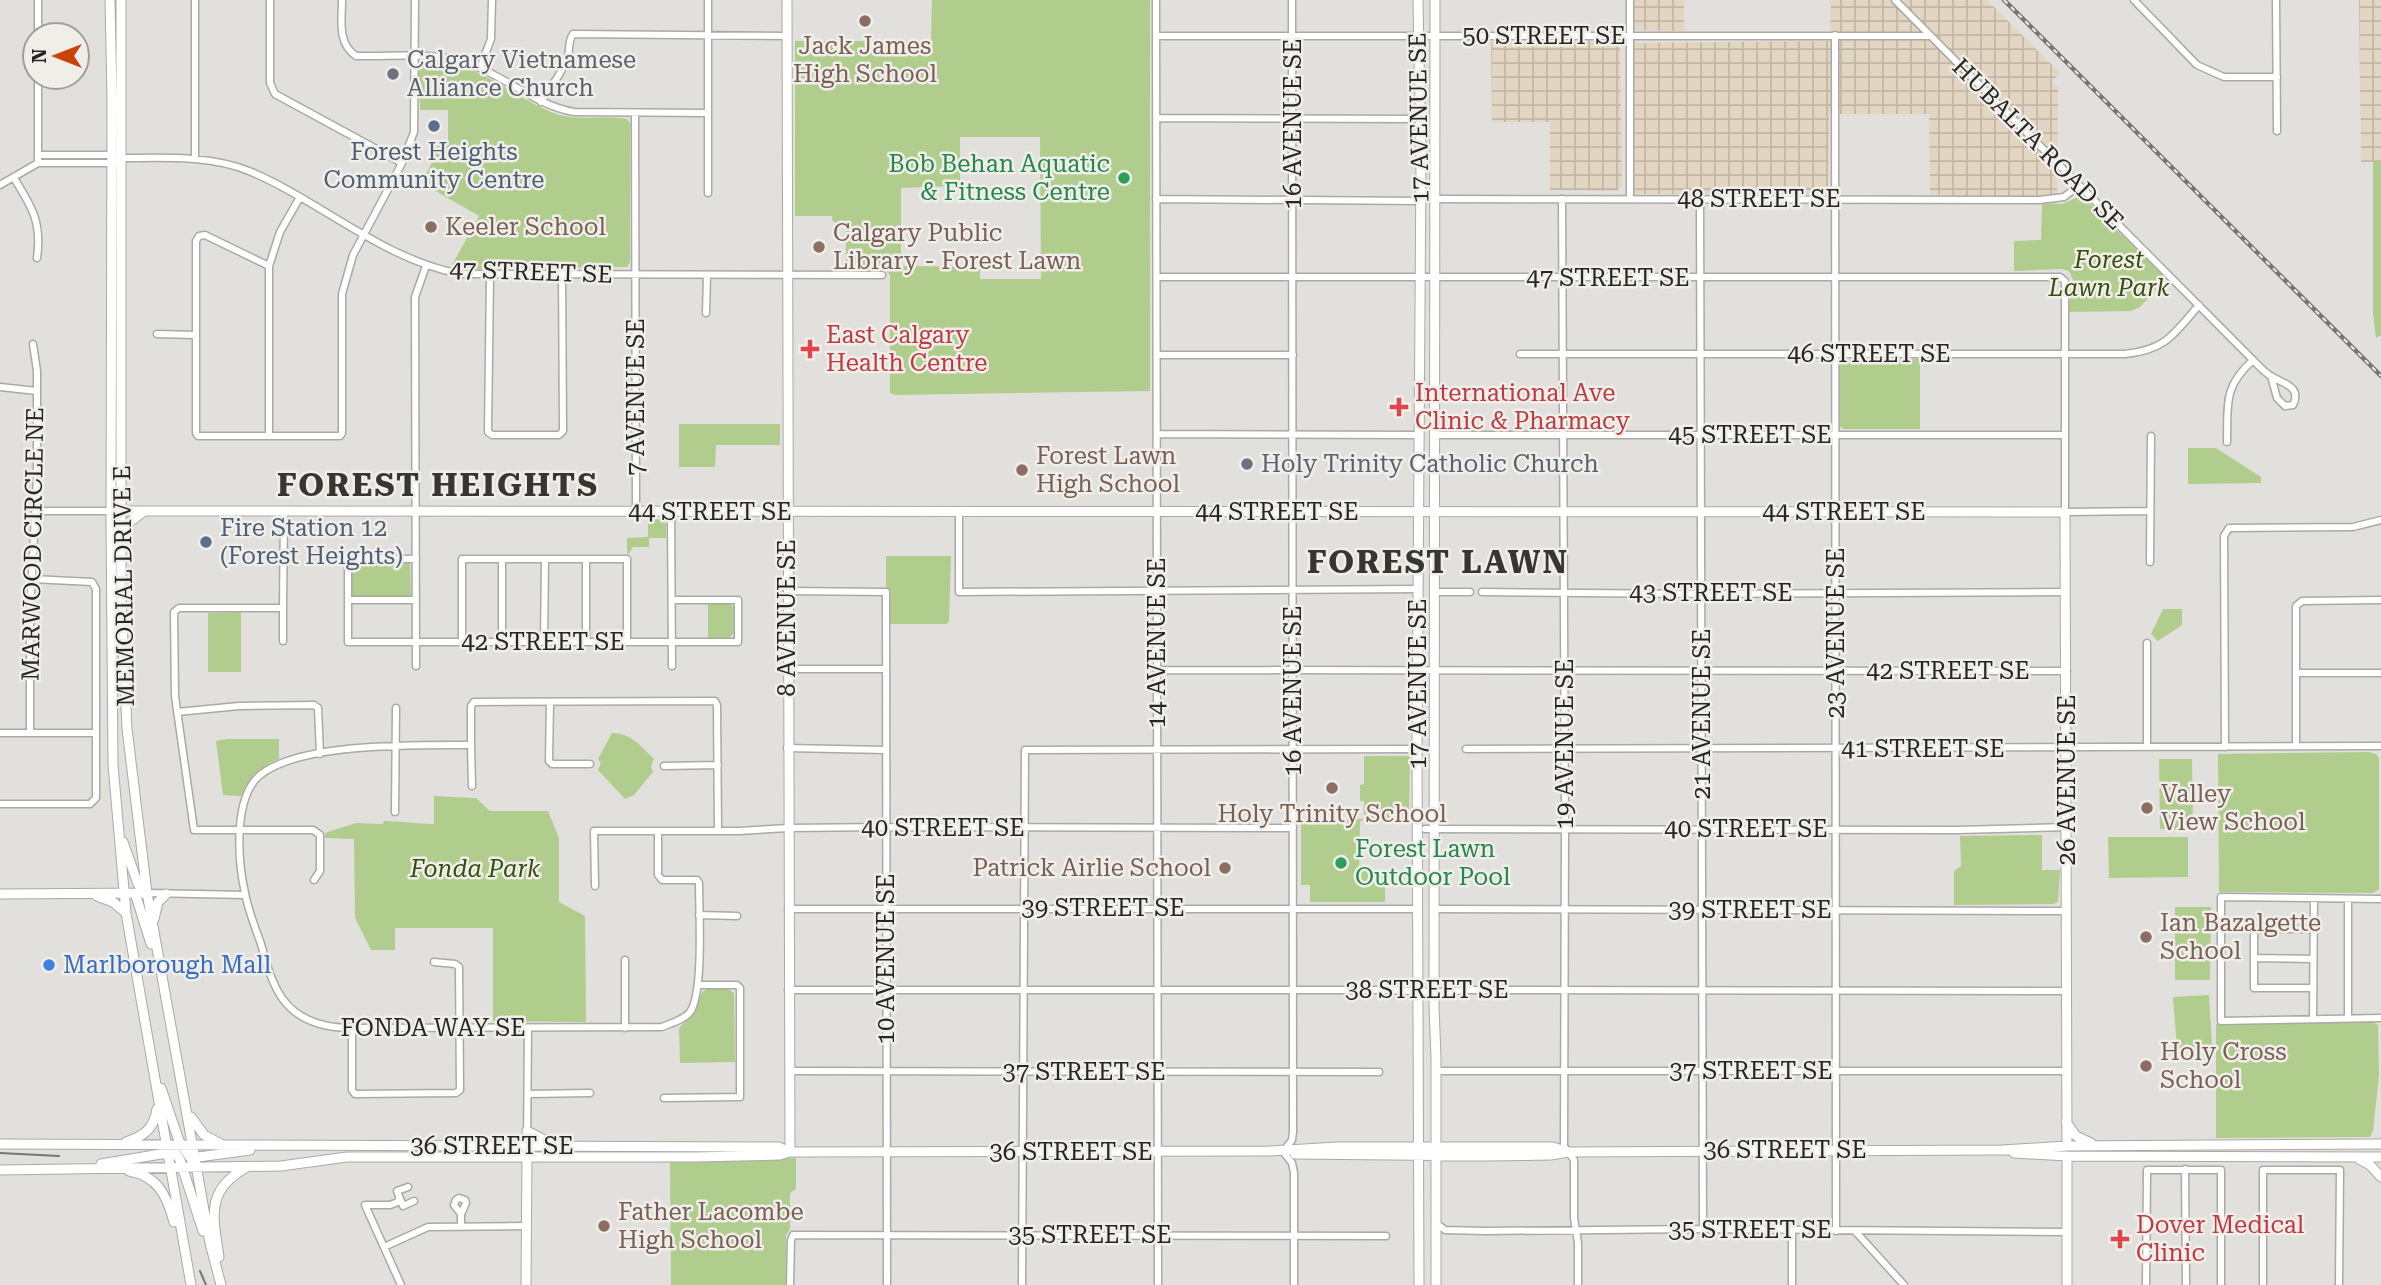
<svg xmlns="http://www.w3.org/2000/svg" width="2381" height="1285" font-family="'Roboto Serif',serif">
<defs>
<pattern id="industrial-grid" width="8" height="8" patternUnits="userSpaceOnUse" patternTransform="scale(1.75)"><rect width="8" height="8" fill="#e2d5c1"/><path d="M0 4h8M4 0v8" fill="none" stroke="#c2b7a6"/></pattern>
</defs>
<rect width="100%" height="100%" fill="#e2e0dc"/>
<path fill="url(#industrial-grid)" d="M1632,0H1684V31L1633,30Z
M1831,0H1987L2060,73L2052,81L2058,88L2057,195L2039,200L1930,194L1929,114H1829L1828,194H1634V43L1830,41Z
M2359,0H2381V162H2361Z
M1620,41L1622,186L1616,191L1550,190V122H1492L1491,42Z"/>
<path fill="#b0cd8d" fill-rule="evenodd" d="M932,0H1150V391L895,395L890,393V275L882,266L846,269V227H840L832,220V216H795V41H931ZM960,137H1040L1041,279H980V267L901,266V188L960,186Z
M425,60C479,62 505,92 551,112C575,122 601,115 627,119L630,123V262L627,267L477,269L451,267L479,216L422,183L435,156L438,143L448,142V110H420L419,66Z
M2373,162H2381V335L2376,338L2373,314Z
M2076,198H2084L2166,278L2140,307L2131,311L2069,312L2070,291L2073,280L2069,271L2062,269L2014,271V241L2041,240L2042,203L2062,204Z
M1843,359H1920V429H1844L1839,426V363Z
M679,424H780V445H716L715,467H679Z
M2188,448H2216L2261,477V483L2188,484Z
M648,518L664,520L666,524V538H649V547H633L629,554L627,553V538L648,537Z
M886,556H951L949,622L946,624H890V594L886,586Z
M410,562L411,597H354L351,593V567L355,563Z
M708,603H729L735,608V632L729,638H708Z
M2163,609H2182V625L2158,641L2151,634Z
M241,612V672H208V613Z
M612,733C631,733 641,746 654,759L651,766L653,772L634,795L625,799L598,770L601,763L598,759Z
M227,739H279V759C261,766 248,778 241,796L223,795L216,741Z
M2369,752L2376,754L2379,758V889L2373,893L2219,892L2218,754Z
M1364,756H1410L1409,819H1364L1360,822L1359,868L1385,871V902H1310V885H1301V820L1364,819V801H1360V785L1364,784Z
M2159,759H2192L2193,829H2160Z
M434,796L476,798L490,811H548L559,838V902L585,916L586,1022L493,1021V928H395V950H371L355,918L354,839L325,838V833L356,823L383,824L384,821C401,821 417,824 434,824Z
M2042,835V870H2060L2058,902L2053,904L1954,905V871L1961,866L1960,836Z
M2108,837H2188V877L2109,878Z
M2175,907H2211L2210,980H2175Z
M708,989H728L734,993L735,1062L680,1063L679,1028L694,1013L702,992Z
M2209,995L2212,1046L2177,1048L2173,997Z
M2373,1022L2378,1025L2379,1075L2373,1131L2370,1137L2216,1138V1024Z
M796,1158V1189L790,1193V1229L786,1235V1285H671L670,1160Z"/>
<g fill="none" stroke-linecap="round" stroke-linejoin="round">
<g stroke="#aba9a6" stroke-width="9">
<path id="street" d="M38,0V35
M270,0V83L275,94L402,163
M342,0C342,21 337,43 356,56C397,57 442,50 480,68C512,82 539,106 574,112L708,113
M708,0V193
M1156,0L1158,1285
M1630,0V199
M1895,0L2253,360C2258,365 2264,372 2271,376C2283,384 2302,386 2293,405L2285,406L2277,398L2271,376
M2134,0L2197,65L2224,77H2277
M2276,0L2277,131
M1835,35L1836,1231
M1156,36H1931
M480,68L491,39L492,0
M541,102C550,87 563,73 568,56C570,48 568,41 573,34L787,36
M635,113L636,512
M1156,118L1420,119
M38,155H114
M195,158V0
M38,163H112L122,158C165,158 209,155 249,171C321,201 383,260 461,274L882,275
M14,178C32,207 42,222 37,258
M0,185L38,163V77
M1156,199L1420,201
M1435,199L2039,200L2064,197L2078,186
M1562,199L1565,827L1564,1146L1574,1160V1218L1578,1243V1285
M1700,199L1703,1229
M269,266L205,235L199,236L196,241V433L198,436H340L342,433V294L353,255L402,163L414,132L415,0
M490,275L488,432L492,435H559L563,431L562,274
M1157,277H2060L2065,281V512L2150,511
M706,313L707,275
M157,334L196,335
M33,344L37,371V391
M1520,354H2125C2166,350 2174,334 2199,305
M1157,355H1293
M0,387L37,391V476L30,613V733H0
M1157,434L1419,435
M1436,435H2065
M269,436V266L280,232L300,197
M2227,442C2228,404 2223,387 2253,360
M36,511H111
M284,512L283,608H179L174,612L175,696L194,830H313L320,835V871L314,880
M671,512L672,666
M959,512V592L1419,589
M416,559L348,558V642H738V600H672
M586,559V642
M2150,562L2151,436
M787,591L886,592L887,1285
M1436,592H1470
M1482,592L1701,594L2066,592
M348,600H416
M283,608V641
M462,642V559H627V642
M502,642V559
M544,642L545,559
M2147,643V747
M416,666L415,297L426,266
M788,669H886
M1157,670L2067,671
M2296,673H2381
M550,702L549,761L552,764H590
M177,712L239,706L314,705L318,708L320,754
M30,733H95
M471,745L472,786
M2296,746V606L2302,601L2381,600
M2225,747L2224,536L2229,528L2353,527L2381,520
M787,748L886,750
M1466,749L2381,746
M664,766L718,765
M0,804H90L96,798V589L92,582L32,579
M395,812L396,708
M1425,829L1958,830L2067,827
M658,831V875L662,880H697L699,883C699,910 704,993 690,1012C684,1020 671,1023 662,1027L352,1028C326,1028 298,1021 282,998C271,982 266,962 261,944C255,927 248,910 245,893C238,862 233,799 259,776C298,742 420,745 471,745V706L474,702L715,701L717,705L718,831
M595,886L594,831H739L788,828L886,827L1293,828
M147,893L245,895
M2348,899V1018
M2381,899L2221,897V1021L2381,1018
M788,909H1417
M1434,909L2067,911
M699,915L737,916
M2254,958L2313,959
M625,960V1028
M2313,988H2254V929H2314
M788,990H1386L1440,992L1469,990L2067,991
M2313,1018L2314,899
M352,1028V1090L355,1094L456,1093L460,1090L459,967L455,964L434,962
M789,1071L1379,1072
M1436,1071H2067
M528,1094L590,1093
M664,1098L740,1097V988L737,985H698
M527,1147L528,1028
M1285,1149L1292,1140L1293,1131L1292,0
M1285,1154L1292,1163L1294,1173V1285
M2185,1169L2186,1285
M408,1187L397,1191L403,1206L414,1201
M399,1198L398,1202L390,1205H365L401,1285
M461,1214L454,1205L456,1200L459,1198L465,1200L466,1203L461,1214V1227
M1436,1223L1445,1230L1485,1231L1703,1229L2067,1232
M1855,1231L1904,1285
M384,1247L428,1227L526,1226
M790,1285L791,1240L793,1235L1386,1236
M1022,1285L1025,750L1417,749
M1792,1285V1230
M2146,1285L2147,1170H2221V1285
M2263,1285V1170H2340L2339,1285"/>
</g>
<g stroke="#aba9a6" stroke-width="11">
<path id="secondary" d="M110,0L112,98L111,521L113,765L126,913L191,1285
M121,0V596L127,729L147,893L210,1243L221,1285
M787,0L790,1152
M1418,0L1421,160L1417,749L1419,1285
M1435,0L1434,1006L1436,1058V1285
M111,511L2065,512L2067,1146
M122,532L130,522L143,512
M123,842L138,884L146,892
M135,893L151,944
M0,894L147,893
M97,896L113,902L126,913
M154,919L158,902L166,894
M161,1088L179,1141L195,1165
M191,1117L204,1135L221,1144
M2066,1122L2076,1136L2091,1143
M527,1131L554,1145
M126,1142C144,1136 154,1129 157,1109
M0,1144L758,1147H779L790,1152
M167,1146L175,1152L180,1160L203,1231
M2014,1153L2067,1156L2381,1157
M1295,1154L1486,1156L1551,1155L1568,1152L2002,1150L2067,1146L2381,1144
M2067,1156V1285
M191,1158L250,1150
M2359,1159L2370,1165L2381,1177
M101,1164L173,1152
M0,1170L281,1166L347,1157H695L780,1155L790,1152L1269,1151L1337,1147H1553L1568,1152
M129,1171C158,1176 167,1196 174,1222
M219,1257C213,1216 205,1190 247,1167
M526,1285L527,1152"/>
</g>
<use href="#street" stroke="#fff" stroke-width="6"/>
<use href="#secondary" stroke="#fff" stroke-width="9"/>
<path stroke="#777573" stroke-width="2" d="M0,1153L59,1156
M200,1271L206,1285"/>
<g stroke="#777573" stroke-width="4.5">
<path id="rail" d="M2004,0L2381,376"/>
</g>
<use href="#rail" stroke="#efeee9" stroke-width="2" stroke-dasharray="5" stroke-linecap="butt"/>
</g>
<g fill="#8d6e63" stroke="#efeee9" stroke-width="2.5">
<circle cx="865" cy="21" r="7"/>
<circle cx="431" cy="227" r="7"/>
<circle cx="819" cy="247" r="7"/>
<circle cx="1022" cy="470" r="7"/>
<circle cx="1332" cy="788" r="7"/>
<circle cx="2147" cy="808" r="7"/>
<circle cx="1225" cy="868" r="7"/>
<circle cx="2146" cy="937" r="7"/>
<circle cx="2146" cy="1066" r="7"/>
<circle cx="604" cy="1226" r="7"/>
</g>
<g fill="#6b7280" stroke="#efeee9" stroke-width="2.5">
<circle cx="393" cy="74" r="7"/>
<circle cx="1247" cy="464" r="7"/>
</g>
<g fill="#5c6f8a" stroke="#efeee9" stroke-width="2.5">
<circle cx="434" cy="126" r="7"/>
<circle cx="206" cy="542" r="7"/>
</g>
<g fill="#2e9e5b" stroke="#efeee9" stroke-width="2.5">
<circle cx="1124" cy="178" r="7"/>
<circle cx="1341" cy="863" r="7"/>
</g>
<g fill="#e0444e" stroke="#efeee9" stroke-width="2.5">
<path d="M806.5 338.5h7v7h7v7h-7v7h-7v-7h-7v-7h7z"/>
<path d="M1395.5 396.5h7v7h7v7h-7v7h-7v-7h-7v-7h7z"/>
<path d="M2116.5 1228.5h7v7h7v7h-7v7h-7v-7h-7v-7h7z"/>
</g>
<circle fill="#3f7fe0" stroke="#efeee9" stroke-width="2.5" cx="49" cy="965" r="7"/>
<g text-anchor="middle" stroke-width="5" stroke-linejoin="round" paint-order="stroke">
<g font-size="24" fill="#272625" stroke="#efeee9">
<text x="1544" y="44">50 STREET SE</text>
<text transform="translate(1419 118) rotate(-91)" y="8">17 AVENUE SE</text>
<text transform="translate(1293 124) rotate(-90)" y="8">16 AVENUE SE</text>
<text transform="translate(2038 144) rotate(45)" y="8">HUBALTA ROAD SE</text>
<text x="1759" y="207">48 STREET SE</text>
<text transform="translate(531 272) rotate(2)" y="8">47 STREET SE</text>
<text x="1608" y="286">47 STREET SE</text>
<text x="1869" y="362">46 STREET SE</text>
<text transform="translate(636 397) rotate(-90)" y="8">7 AVENUE SE</text>
<text x="1750" y="443">45 STREET SE</text>
<text x="710" y="520">44 STREET SE</text>
<text x="1277" y="520">44 STREET SE</text>
<text x="1844" y="520">44 STREET SE</text>
<text transform="translate(33 544) rotate(-89)" y="8">MARWOOD CIRCLE NE</text>
<text transform="translate(124 586) rotate(-91)" y="8">MEMORIAL DRIVE E</text>
<text x="1711" y="601">43 STREET SE</text>
<text transform="translate(787 618) rotate(-90)" y="8">8 AVENUE SE</text>
<text transform="translate(1836 633) rotate(-90)" y="8">23 AVENUE SE</text>
<text x="543" y="650">42 STREET SE</text>
<text transform="translate(1157 643) rotate(-90)" y="8">14 AVENUE SE</text>
<text x="1948" y="679">42 STREET SE</text>
<text transform="translate(1418 684) rotate(-90)" y="8">17 AVENUE SE</text>
<text transform="translate(1293 691) rotate(-90)" y="8">16 AVENUE SE</text>
<text transform="translate(1702 714) rotate(-90)" y="8">21 AVENUE SE</text>
<text transform="translate(1565 744) rotate(-90)" y="8">19 AVENUE SE</text>
<text x="1923" y="757">41 STREET SE</text>
<text transform="translate(2067 780) rotate(-90)" y="8">26 AVENUE SE</text>
<text x="943" y="836">40 STREET SE</text>
<text x="1746" y="837">40 STREET SE</text>
<text x="1103" y="916">39 STREET SE</text>
<text x="1750" y="918">39 STREET SE</text>
<text transform="translate(886 959) rotate(-90)" y="8">10 AVENUE SE</text>
<text x="1427" y="998">38 STREET SE</text>
<text x="433" y="1036">FONDA WAY SE</text>
<text x="1751" y="1079">37 STREET SE</text>
<text x="1084" y="1080">37 STREET SE</text>
<text x="492" y="1154">36 STREET SE</text>
<text x="1785" y="1158">36 STREET SE</text>
<text x="1071" y="1160">36 STREET SE</text>
<text x="1750" y="1238">35 STREET SE</text>
<text x="1090" y="1243">35 STREET SE</text>
</g>
<g font-size="24" fill="#785e54" stroke="#efeee9" text-anchor="start">
<text x="865" y="54" text-anchor="middle">Jack James<tspan x="865" dy="28">High School</tspan></text>
<text x="445" y="235">Keeler School</text>
<text x="833" y="241">Calgary Public<tspan x="833" dy="28">Library - Forest Lawn</tspan></text>
<text x="1036" y="464">Forest Lawn<tspan x="1036" dy="28">High School</tspan></text>
<text x="2161" y="802">Valley<tspan x="2161" dy="28">View School</tspan></text>
<text x="1332" y="822" text-anchor="middle">Holy Trinity School</text>
<text x="1211" y="876" text-anchor="end">Patrick Airlie School</text>
<text x="2160" y="931">Ian Bazalgette<tspan x="2160" dy="28">School</tspan></text>
<text x="2160" y="1060">Holy Cross<tspan x="2160" dy="28">School</tspan></text>
<text x="618" y="1220">Father Lacombe<tspan x="618" dy="28">High School</tspan></text>
</g>
<g font-size="24" fill="#5b616d" stroke="#efeee9" text-anchor="start">
<text x="407" y="68">Calgary Vietnamese<tspan x="407" dy="28">Alliance Church</tspan></text>
<text x="1261" y="472">Holy Trinity Catholic Church</text>
</g>
<g font-size="24" fill="#4e5e75" stroke="#efeee9">
<text x="434" y="160">Forest Heights<tspan x="434" dy="28">Community Centre</tspan></text>
<text x="220" y="536" text-anchor="start">Fire Station 12<tspan x="220" dy="28">(Forest Heights)</tspan></text>
</g>
<g font-size="24" fill="#27864d" stroke="#efeee9" text-anchor="end">
<text x="1110" y="172">Bob Behan Aquatic<tspan x="1110" dy="28">&amp; Fitness Centre</tspan></text>
<text x="1355" y="857" text-anchor="start">Forest Lawn<tspan x="1355" dy="28">Outdoor Pool</tspan></text>
</g>
<g font-size="24" font-style="italic" fill="#374e0f" stroke="#efeee9">
<text x="2109" y="268">Forest<tspan x="2109" dy="28">Lawn Park</tspan></text>
<text x="475" y="877">Fonda Park</text>
</g>
<g font-size="24" fill="#be3a42" stroke="#efeee9" text-anchor="start">
<text x="826" y="343">East Calgary<tspan x="826" dy="28">Health Centre</tspan></text>
<text x="1415" y="401">International Ave<tspan x="1415" dy="28">Clinic &amp; Pharmacy</tspan></text>
<text x="2136" y="1233">Dover Medical<tspan x="2136" dy="28">Clinic</tspan></text>
</g>
<g font-size="24" fill="#366cbe" stroke="#efeee9" text-anchor="start">
<text x="63" y="973">Marlborough Mall</text>
</g>
<g font-size="32" font-weight="bold" letter-spacing="2" fill="#373633" stroke="#efeee9">
<text x="438" y="496">FOREST HEIGHTS</text>
<text x="1438" y="573">FOREST LAWN</text>
</g>
</g>
<g transform="translate(56 56) rotate(270)"><circle r="33" fill="#efeee9" stroke="#9f9e9b" stroke-width="2"/>
<path d="M0-5L12 26L0 18L-12 26Z" fill="#c94309"/>
<text y="-10" font-size="19" font-weight="bold" text-anchor="middle" fill="#272625">N</text>
</g>
</svg>
